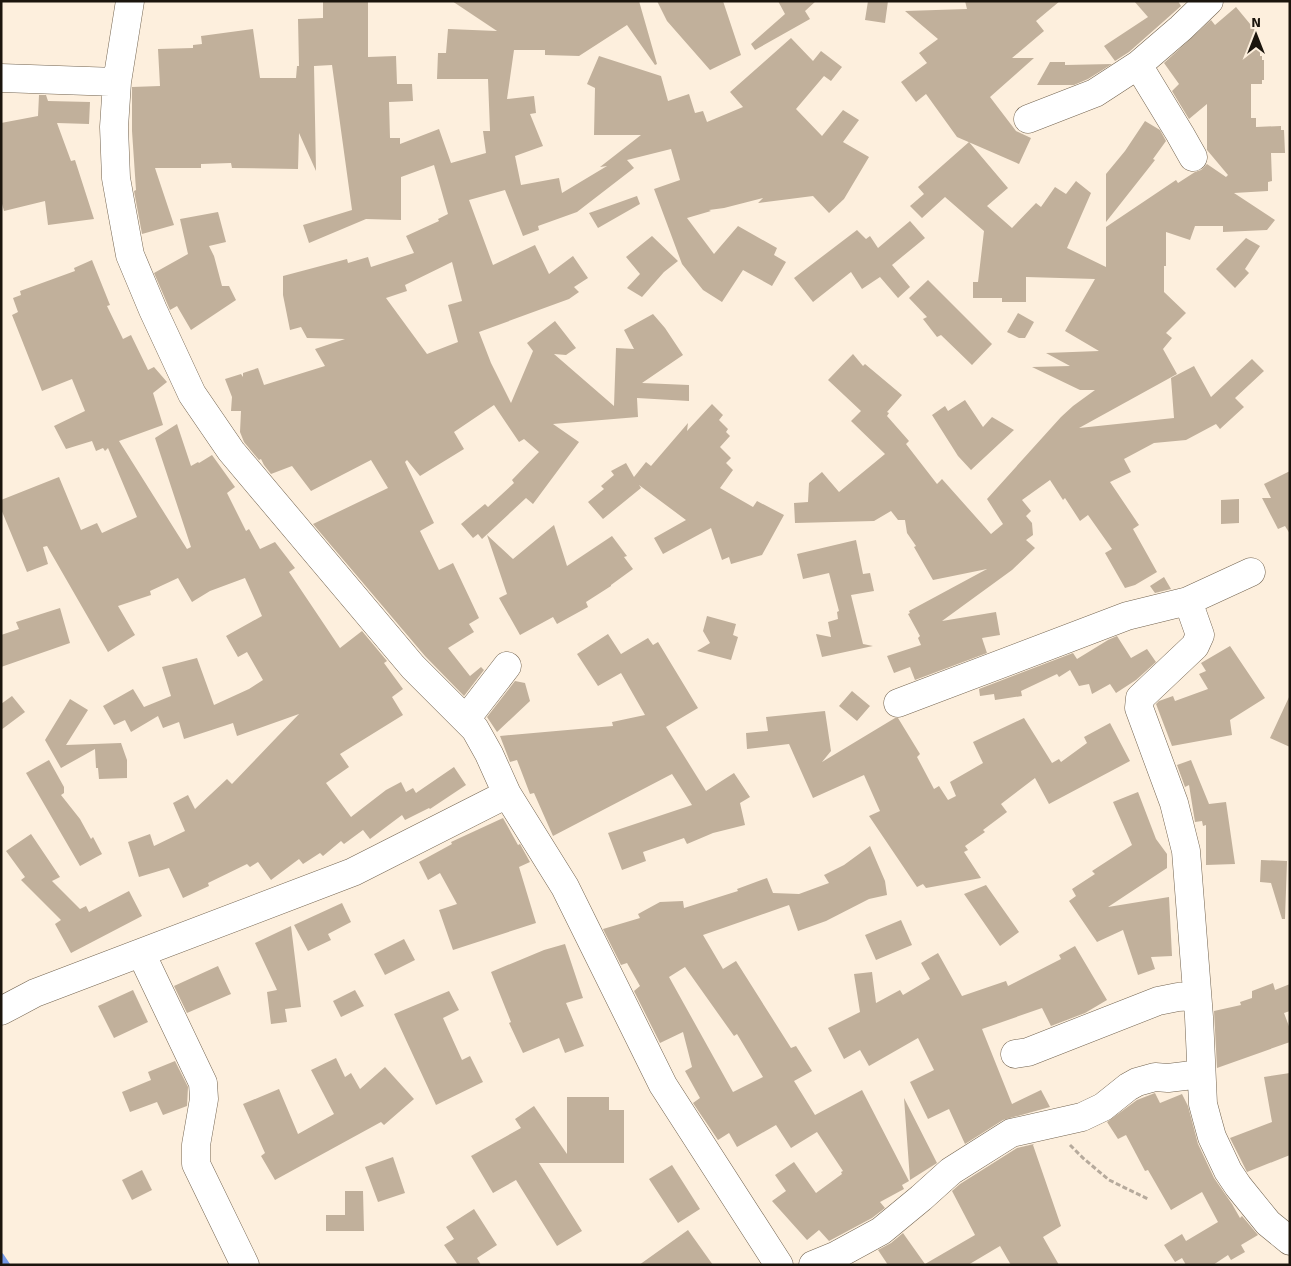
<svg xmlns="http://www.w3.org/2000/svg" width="1291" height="1266" font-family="Signika,sans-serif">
<rect width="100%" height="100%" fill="#fdefdd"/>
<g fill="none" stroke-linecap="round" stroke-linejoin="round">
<path stroke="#779be9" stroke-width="6" d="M1,1256L7,1265"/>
</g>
<path fill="#c1b09b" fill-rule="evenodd" d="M323,1H368V57L396,56L397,84H412L413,101L389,102L390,138H400V144L439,129L451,163L486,153L483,131H490L488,79H437L438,53H446L448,29L497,31L452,1H639L657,64L655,65L627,25L579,56L545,55V50H514L507,99L534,96L536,113L530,114L543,146L515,156L521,185L559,178L562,193L607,166L600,167L641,135H594L595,88L587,84L599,56L661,76L668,101L689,94L695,113L703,111L707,122L743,107L730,92L791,38L813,61L821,51L842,67L831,81L824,76L796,109L822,136L843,110L859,120L843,142L869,157L844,199L829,213L813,196L758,203L763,198L724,208L709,210L711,211L687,218L714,254L738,226L777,248L774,255L786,262L772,286L743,270L722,302L703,290L682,264L654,189L680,180L671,149L627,160L634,168L577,212L538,226L539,230L523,236L505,190L469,200L493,265L535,245L549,274L573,256L588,278L574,287L579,292L569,299L479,332L491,363L511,403L533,351L527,343L555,321L576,348L566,355L554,354L614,406L616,348L634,349L624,330L653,314L665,328L683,355L642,383L689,385V401L637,398L638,417L553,424L579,442L533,504L526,498L482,539L478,534L473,538L461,524L485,504L488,507L514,483L512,480L539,452L524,439L519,442L494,405L454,432L464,449L420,476L407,460L405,462L434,523L420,531L437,566L439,570L453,563L479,618L469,624L474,632L448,648L470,676L481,667L484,670L464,696L425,656L313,524L388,488L371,460L311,491L292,466L271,474L264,465L261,459L259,460L244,442L240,432L241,411H231L232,397L225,379L241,374L243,377V373L258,368L264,385L325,366L315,349L345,339L307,338L301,327L290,330L283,295V276L347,259L348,263L368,257L371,267L414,253L406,236L439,221L438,219L448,214L434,165L401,177V220L366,219L309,243L303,225L352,210L332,65L314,66L316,171L299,133L298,169L232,168L231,163L201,164V168H155L174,225L142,234L134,191L136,190L132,131V87L160,86L158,49L193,48V45L202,44L201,36L253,29L260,78H296L297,66H299L298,19L323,18ZM452,262L462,301L448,305L458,342L427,354L386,298L407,291L405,285Z
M657,1H723L741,55L710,70L667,21Z
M778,1H816L805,11L810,19L755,50L751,44L785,14Z
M868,1H888L885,23L865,20Z
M965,1H1060L1036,21L1044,31L1012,58H1034L990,97L1016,131L1031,138L1019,164L957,137L926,94L916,102L901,82L927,63L919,53L938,39L905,11L967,9Z
M1134,1H1178L1181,6L1129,52L1115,61L1104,46L1148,17Z
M1236,7L1260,36V56H1262V60H1264V80H1262V84H1251V118H1256V127L1281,126V130H1284L1285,153H1271L1272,181L1268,182V191L1234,193L1275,220L1267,230L1223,232V226H1195L1190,240L1166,232V266H1164V292L1186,313L1166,333L1172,338L1163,349L1177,374L1079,428L1174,418L1171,378L1194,366L1211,397L1252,359L1264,371L1235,398L1244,407L1220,429L1216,424L1186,440L1154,443L1124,459L1131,472L1110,482L1139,525L1133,529L1157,572L1135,585L1125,588L1105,553L1112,549L1088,515L1080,521L1065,498L1063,500L1050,480L1022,500L1031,511L1026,516L1032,523L1033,535L1026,540L1035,548L1012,570L942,621L996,612L1000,635L982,638L987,653L915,680L910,667L894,673L887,656L921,645L918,638L920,636L908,614L910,613L909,611L987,569L933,580L914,547L916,546L907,533L905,520H898L891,511L874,521L795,523L794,503L808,502L809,483L822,472L839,492L885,454L851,421L861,411L828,380L853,354L863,366L865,364L902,395L887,412L889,413L887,416L909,441L906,444L937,484L942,479L991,534L1003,524L987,499L1061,417L1073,406L1095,390H1080L1032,367L1070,366L1046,353L1099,351L1065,331L1095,279L1026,277V302H1002V298H973V282H978L984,231L945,197L922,218L910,206L924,194L918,187L969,142L1008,188L987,206L1012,228L1036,203L1041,207L1055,187L1066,194L1076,181L1091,193L1067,248L1106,267V227L1176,180L1178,183L1195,172L1201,170L1207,164L1226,177L1228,175L1207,150V104L1189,119L1172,91L1179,84L1164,63L1211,20L1215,25Z
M1050,62H1065V65L1112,64L1088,79L1074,85H1037Z
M39,95H46L48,101L90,102L89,124L57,123L71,161L75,160L94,219L48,225L45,201L4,211L1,200V123L38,116Z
M1145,121L1160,130L1166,141L1153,159L1155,160L1106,222V174L1125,151Z
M637,196L640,204L598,228L589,213Z
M218,212L226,242L209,246L214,256L222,286H229L236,300L191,330L177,306L170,310L154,273L188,254L180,219Z
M910,221L925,238L892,265L910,287L898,298L880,277L862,289L851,272L813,302L794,278L857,230L866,239L870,236L878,248Z
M652,236L678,261L664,272L642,297L627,288L640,274L626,257Z
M1246,238L1260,246L1245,269L1249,273L1235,288L1216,269Z
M92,260L110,305L107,306L123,339L131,335L148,370L154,367L167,382L153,393L163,425L119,441L187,549L191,547L155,438L177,424L191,466L198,462L199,463L212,455L235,487L227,493L246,531L249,529L260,549L275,542L295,568L289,572L340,648L362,631L387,661L384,663L403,689L392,697L403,715L340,754L349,767L326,783L351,817L386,790L401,782L406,792L413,788L416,793L454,767L466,785L430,809L429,808L405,820L402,815L370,839L363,830L344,844L341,841L323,856L320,853L303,864L299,859L271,880L258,862L250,867L247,864L208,883L209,886L183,898L169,868L139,877L128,842L150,834L154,846L185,831L173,803L188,795L195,809L227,779L232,784L299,714L237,736L233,723L184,739L179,722L163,728L158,716L131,732L125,720L114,725L103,706L133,689L144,707L171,696L162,667L197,658L214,705L249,689L263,680L247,652L238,657L226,636L262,616L245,578L210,591L192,602L178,578L150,591L151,595L118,606L135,635L108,652L47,546L43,547L48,564L27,572L1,509V500L59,477L81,530L97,523L102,533L137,517L108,448L105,451L103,448L96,451L92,441L66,449L54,426L85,411L72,379L42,391L12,315L18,312L13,298L21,295L20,291L75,271L74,268Z
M928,280L992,344L972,365L941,335L937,337L923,319L927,317L909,298Z
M1018,313L1034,322L1025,338H1019L1007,332Z
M965,400L983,427L992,417L1014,430L971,470L958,456L932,415L945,406L948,411Z
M712,404L723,415L719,420L728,429L726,432L730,436L720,447L731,458L726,463L733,470L720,488L753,507L757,501L784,515L762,555L731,564L729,557L722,560L711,528L663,554L654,538L686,520L639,485L641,488L603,519L588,502L604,489L601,486L614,475L611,471L626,463L634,477L646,462L651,466L688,423L687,431Z
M1290,471V534L1285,526L1278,529L1262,498H1271L1264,484Z
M1239,499V523L1221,524V500Z
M554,525L567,566L612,536L627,556L624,557L633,569L611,585V586L586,602L588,607L557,624L553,617L520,635L499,598L507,594L487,535L513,559Z
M856,540L863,574L870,573L874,591L851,595L863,644L873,646L822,657L816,634L831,637L828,622L838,619L837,612L839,611L829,573L803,579L797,554Z
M1164,577L1171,589L1155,593L1150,586Z
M60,608L70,643L1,667V635L19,629L16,622Z
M707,616L736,624L733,635L738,637L731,660L697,651L710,643L703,631Z
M608,634L621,654L648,638L653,645L658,642L698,708L666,727L706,791L734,773L750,797L740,803L745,825L713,833L687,844L684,838L643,852L646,861L622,870L608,833L692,805L672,774L553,836L534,793L530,794L517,760L510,762L500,736L613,726L612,722L645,715L621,673L598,686L577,654Z
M1117,636L1131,658L1147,649L1156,662L1136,680L1116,693L1110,684L1092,694L1089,684L1079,686L1070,670L1059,677L1057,674L1021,691L1022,696L995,700L994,694L980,696L979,689L1073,653L1077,659L1108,640Z
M1230,646L1265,698L1230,720L1232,735L1172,746L1156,704L1159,701L1173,696L1175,701L1208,689L1199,674L1206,671L1201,663Z
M515,681L525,683L530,701L497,732L487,717Z
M852,691L870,706L857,721L839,706Z
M1290,695V747L1270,738Z
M12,696L25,712L1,730V704Z
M70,699L88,710L66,745L121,743L127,760V778L99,779L98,768H96L95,749L61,768L45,740Z
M825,711L831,751L822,762L895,718H898L920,754L917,757L934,789L939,786L948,800L956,796L950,782L983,763L973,742L1024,718L1052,763L1059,759L1061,762L1087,743L1084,737L1110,723L1130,761L1049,804L1035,778L1001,804L1007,812L983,830L985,832L965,846L968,850L964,852L981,878L926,888L923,884L917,887L869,816L880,811L864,775L813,798L789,744L747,749L746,733L768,731L766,717Z
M49,760L64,787V793L61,795L80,819L91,839L93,837L102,854L80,866L26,773Z
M1191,760L1209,804L1226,802L1235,864L1206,865V825L1203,826L1202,821L1195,822L1189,785L1185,787L1177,765Z
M1138,792L1156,839L1167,854V868L1108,907L1169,897L1172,956L1151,957L1155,969L1138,975L1123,930L1097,942L1069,901L1076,896L1072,889L1095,874L1092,871L1132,845L1113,802Z
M503,818L518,845L520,844L530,862L519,867L536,923L453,950L439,910L457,904L440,873L428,880L419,862L452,844L451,842Z
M31,834L60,877L52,881L80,909L86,906L89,912L129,891L142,916L71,953L55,924L61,920L21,880L25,877L6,851Z
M870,846L885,881L887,895L869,899L826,921L798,931L789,905L703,935L723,969L736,961L791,1048L796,1046L812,1071L794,1081L815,1115L862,1090L909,1181L902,1185L904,1189L880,1202L885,1208L872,1218L829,1241L819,1230L807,1240L772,1201L786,1191L775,1175L794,1162L816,1193L842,1174L841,1172L843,1171L817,1132L791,1148L776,1125L737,1147L729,1133L718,1140L693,1103L700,1098L685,1071L692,1067L683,1032L660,1043L634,991L640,986L627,963L621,965L603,929L640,918L638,914L660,902L683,901L684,908L738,891L737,889L767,878L773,893L799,894L829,883L824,875L844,865ZM685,967L734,1036L737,1034L763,1077L733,1092L669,977Z
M1261,860L1287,861L1285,919H1282L1271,883L1260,882Z
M986,885L1019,932L1000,946L964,894Z
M342,903L351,922L328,934L331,940L308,951L294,925Z
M901,920L912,945L876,960L865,935Z
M291,926L301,1007L285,1009L287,1022L271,1024L267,992L277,990L255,943Z
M404,939L415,960L385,975L374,954Z
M565,944L583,998L566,1003L584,1046L565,1053L559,1038L523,1053L509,1023L511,1022L491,972L544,950Z
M1075,946L1107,1000L1085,1013L1051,1026L1042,1008L982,1029L1012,1104L1041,1090L1050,1107L1003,1120L965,1144L949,1109L928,1119L910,1082L934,1070L918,1038L869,1066L860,1050L844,1059L828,1028L860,1012L854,974L872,972L876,1003L900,990L903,995L930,979L921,963L938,953L962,996L1006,981L1008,986L1061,959L1059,955Z
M218,966L231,994L187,1013L174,986Z
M1273,983L1275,990L1290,984V1011L1284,1013L1290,1029V1042L1217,1068L1214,1011L1241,1005L1240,1002L1252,998V991Z
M133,990L148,1022L114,1038L98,1006Z
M355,990L364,1006L341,1017L333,1001Z
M449,991L459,1010L443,1018L462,1060L470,1056L483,1082L436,1105L394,1014Z
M336,1058L345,1077L351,1073L360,1089L385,1067L414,1099L384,1125L381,1122L275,1180L261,1156L265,1153L243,1104L279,1089L298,1134L334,1114L311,1070Z
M175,1061L188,1087L187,1106L163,1115L157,1102L130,1112L122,1092L151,1080L148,1072Z
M1290,1073V1155L1247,1172L1230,1138L1272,1122L1264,1077Z
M1155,1093L1160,1103L1182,1094L1188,1106L1198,1144L1214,1178L1232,1204L1240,1218L1242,1216L1258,1235L1241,1245L1245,1252L1231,1260L1228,1255L1213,1265H1186L1182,1258L1175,1262L1164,1245L1182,1234L1186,1241L1218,1222L1202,1192L1171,1210L1148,1170L1145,1171L1126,1135L1118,1139L1107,1122L1137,1100Z
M567,1097H609V1110H624V1163H539L582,1231L557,1246L516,1180L493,1193L471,1156L521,1128L515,1119L534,1106L567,1154Z
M904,1098L937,1163L910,1180Z
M1034,1144L1033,1145L1061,1226L1043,1237L1059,1265H1011L1000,1246L968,1265H888L878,1250L891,1243L903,1233L925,1264L975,1235L952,1191L960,1184L1017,1148Z
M393,1157L405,1193L378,1202L365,1167Z
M672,1165L700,1209L678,1223L649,1179Z
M142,1170L152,1190L132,1200L122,1180Z
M345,1191H363L364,1231H326V1215H345Z
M474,1209L497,1245L477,1258L481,1265H458L444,1245L454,1239L446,1227Z
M688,1230L713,1265H639Z"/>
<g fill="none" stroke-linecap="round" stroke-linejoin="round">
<g stroke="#736450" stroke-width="29">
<path id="minor" d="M130,1L117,82L114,127L116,178L121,206L130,255L153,310L192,394L231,451L413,667L475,729L489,754L507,794L565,887L663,1085L779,1265
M1,78L117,82
M1028,119L1095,93L1138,65
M1193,157L1180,134L1138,65L1181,28L1209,1
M1188,601L1200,635L1195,646L1140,698L1139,708L1174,803L1186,851L1199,1017L1203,1104L1207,1119L1212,1137L1228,1171L1238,1186L1268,1223L1290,1241
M898,703L1127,616L1188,601L1251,572
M466,719L507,666
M141,953L203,1083L204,1099L196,1145V1164L245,1265
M1,1011L35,993L353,872L507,794
M1015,1054L1028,1052L1158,1001L1178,997L1197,996
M813,1265L835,1256L881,1231L921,1198L951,1171L1011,1133L1082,1117L1103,1107L1128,1087L1137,1082L1155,1077L1168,1078L1201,1074"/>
</g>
<path stroke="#b6aa9c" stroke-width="3" stroke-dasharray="5 2.5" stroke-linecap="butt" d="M1070,1145L1083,1158L1109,1180L1148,1199"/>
<use href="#minor" stroke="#fff" stroke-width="28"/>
</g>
<rect width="1291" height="1266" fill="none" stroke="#1b150d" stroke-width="5"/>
<g transform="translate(1256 35)" stroke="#fdefdd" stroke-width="4" paint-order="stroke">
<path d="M0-4L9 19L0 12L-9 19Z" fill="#1b150d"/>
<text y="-8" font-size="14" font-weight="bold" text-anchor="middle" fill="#1b150d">N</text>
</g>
</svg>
